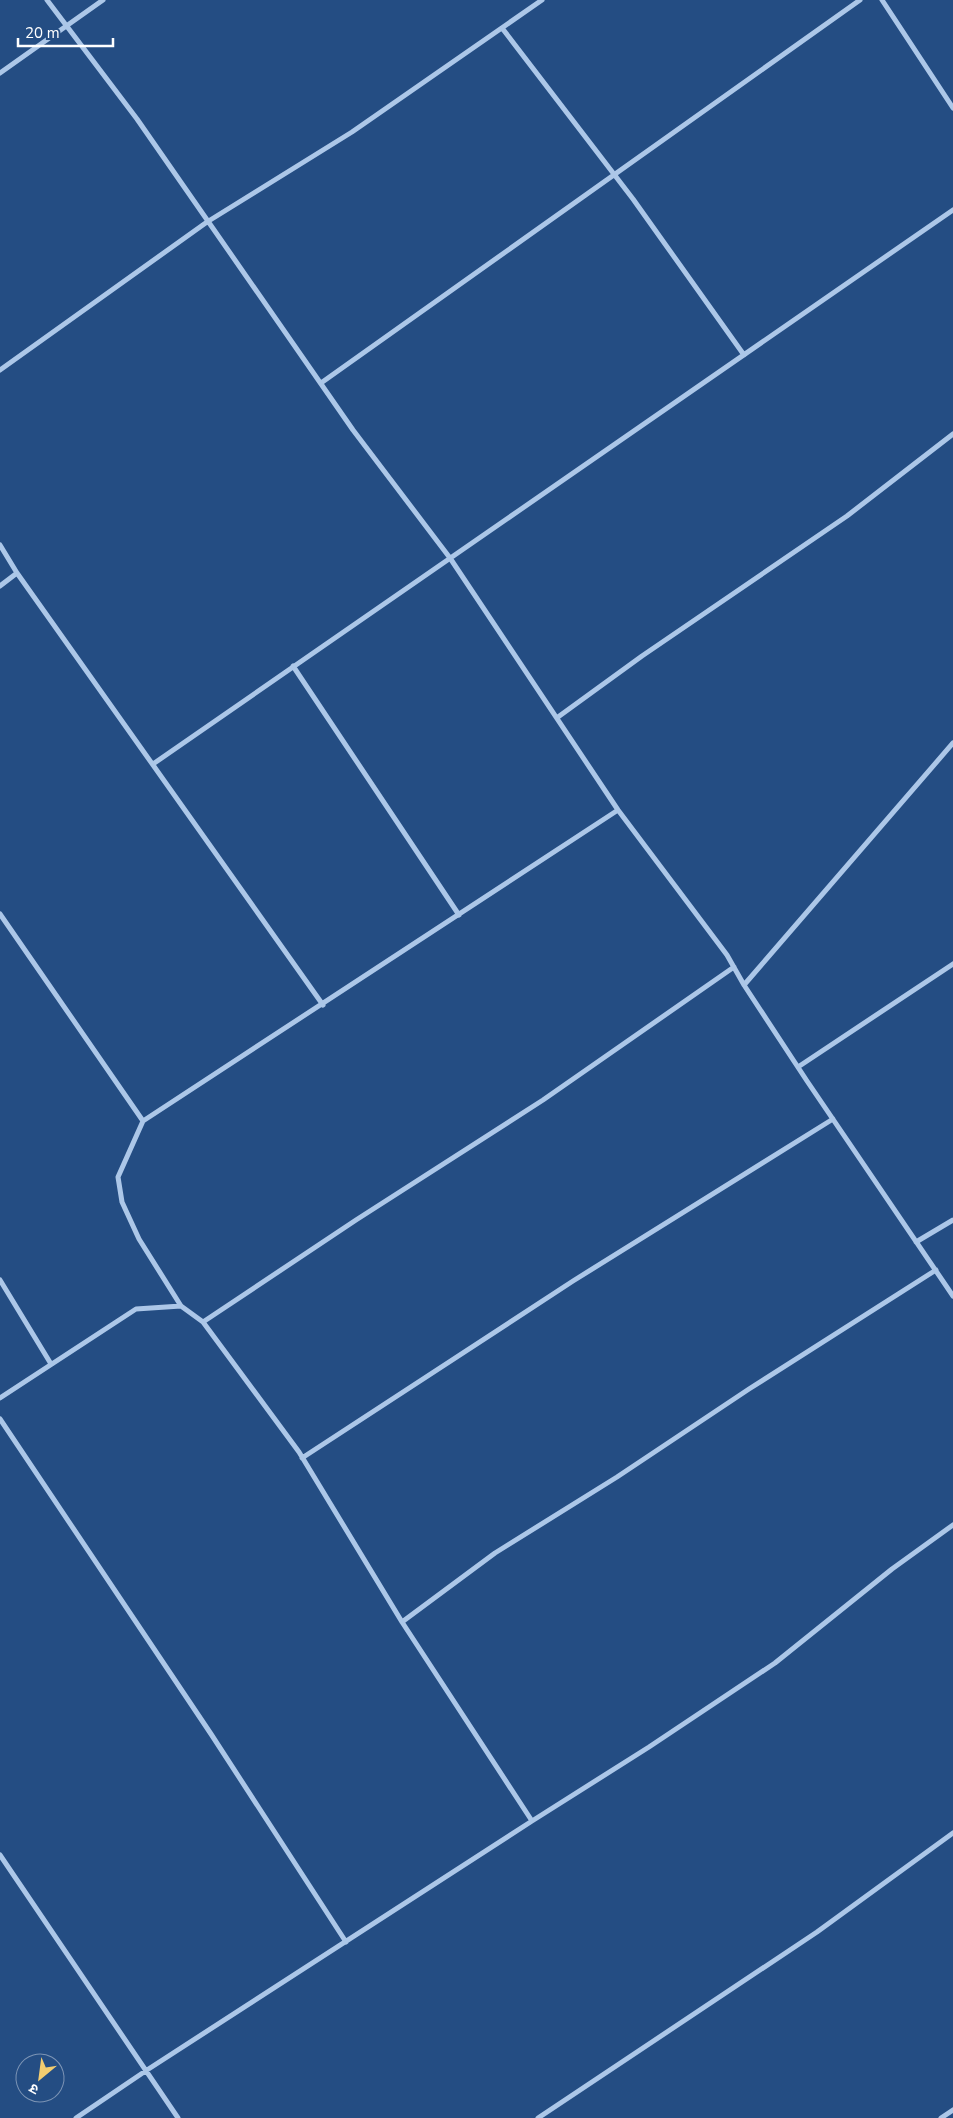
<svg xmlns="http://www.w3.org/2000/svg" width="953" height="2118" font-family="'Nunito Sans','Noto Sans Devanagari',sans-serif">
<rect width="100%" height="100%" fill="#244d83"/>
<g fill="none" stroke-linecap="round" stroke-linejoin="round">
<path stroke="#acc7e8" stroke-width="5" d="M47,0L137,119L353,430L450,558L618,810L727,955L744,985L807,1081L953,1296
M882,0L953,108
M502,28L633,199L744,355
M0,73L103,0
M0,370L207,222L352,132L542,0
M321,383L860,0
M0,545L17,573L323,1005
M0,586L17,573
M293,666L459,915
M558,717L642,656L847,516L953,434
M153,764L953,210
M0,914L143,1121
M744,985L953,743
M798,1067L953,964
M916,1242L953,1220
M0,1280L51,1364
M203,1322L356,1220L543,1100L734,967
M0,1398L136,1309L181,1306
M0,1419L211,1734L346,1942
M302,1458L573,1281L833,1119
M402,1622L495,1553L617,1477L749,1389L936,1270
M532,1821L402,1622L299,1452L203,1322L181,1306L139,1239L122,1202L118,1177L143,1121L618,810
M0,1855L178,2118
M76,2118L147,2070L532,1821L649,1747L775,1663L892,1569L953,1525
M538,2118L817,1932L953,1833
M941,2118L953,2110"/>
</g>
<g transform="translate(40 2078) rotate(209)"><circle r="24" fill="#244d83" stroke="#7c94b5"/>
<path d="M0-4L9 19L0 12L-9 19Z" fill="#f2cd70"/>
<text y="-8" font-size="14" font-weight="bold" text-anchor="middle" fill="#ffffff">उ</text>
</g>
<path d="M18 38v8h95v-8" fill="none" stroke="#ffffff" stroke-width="2.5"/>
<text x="25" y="38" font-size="15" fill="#ffffff" stroke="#244d83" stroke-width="4" paint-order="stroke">20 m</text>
</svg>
